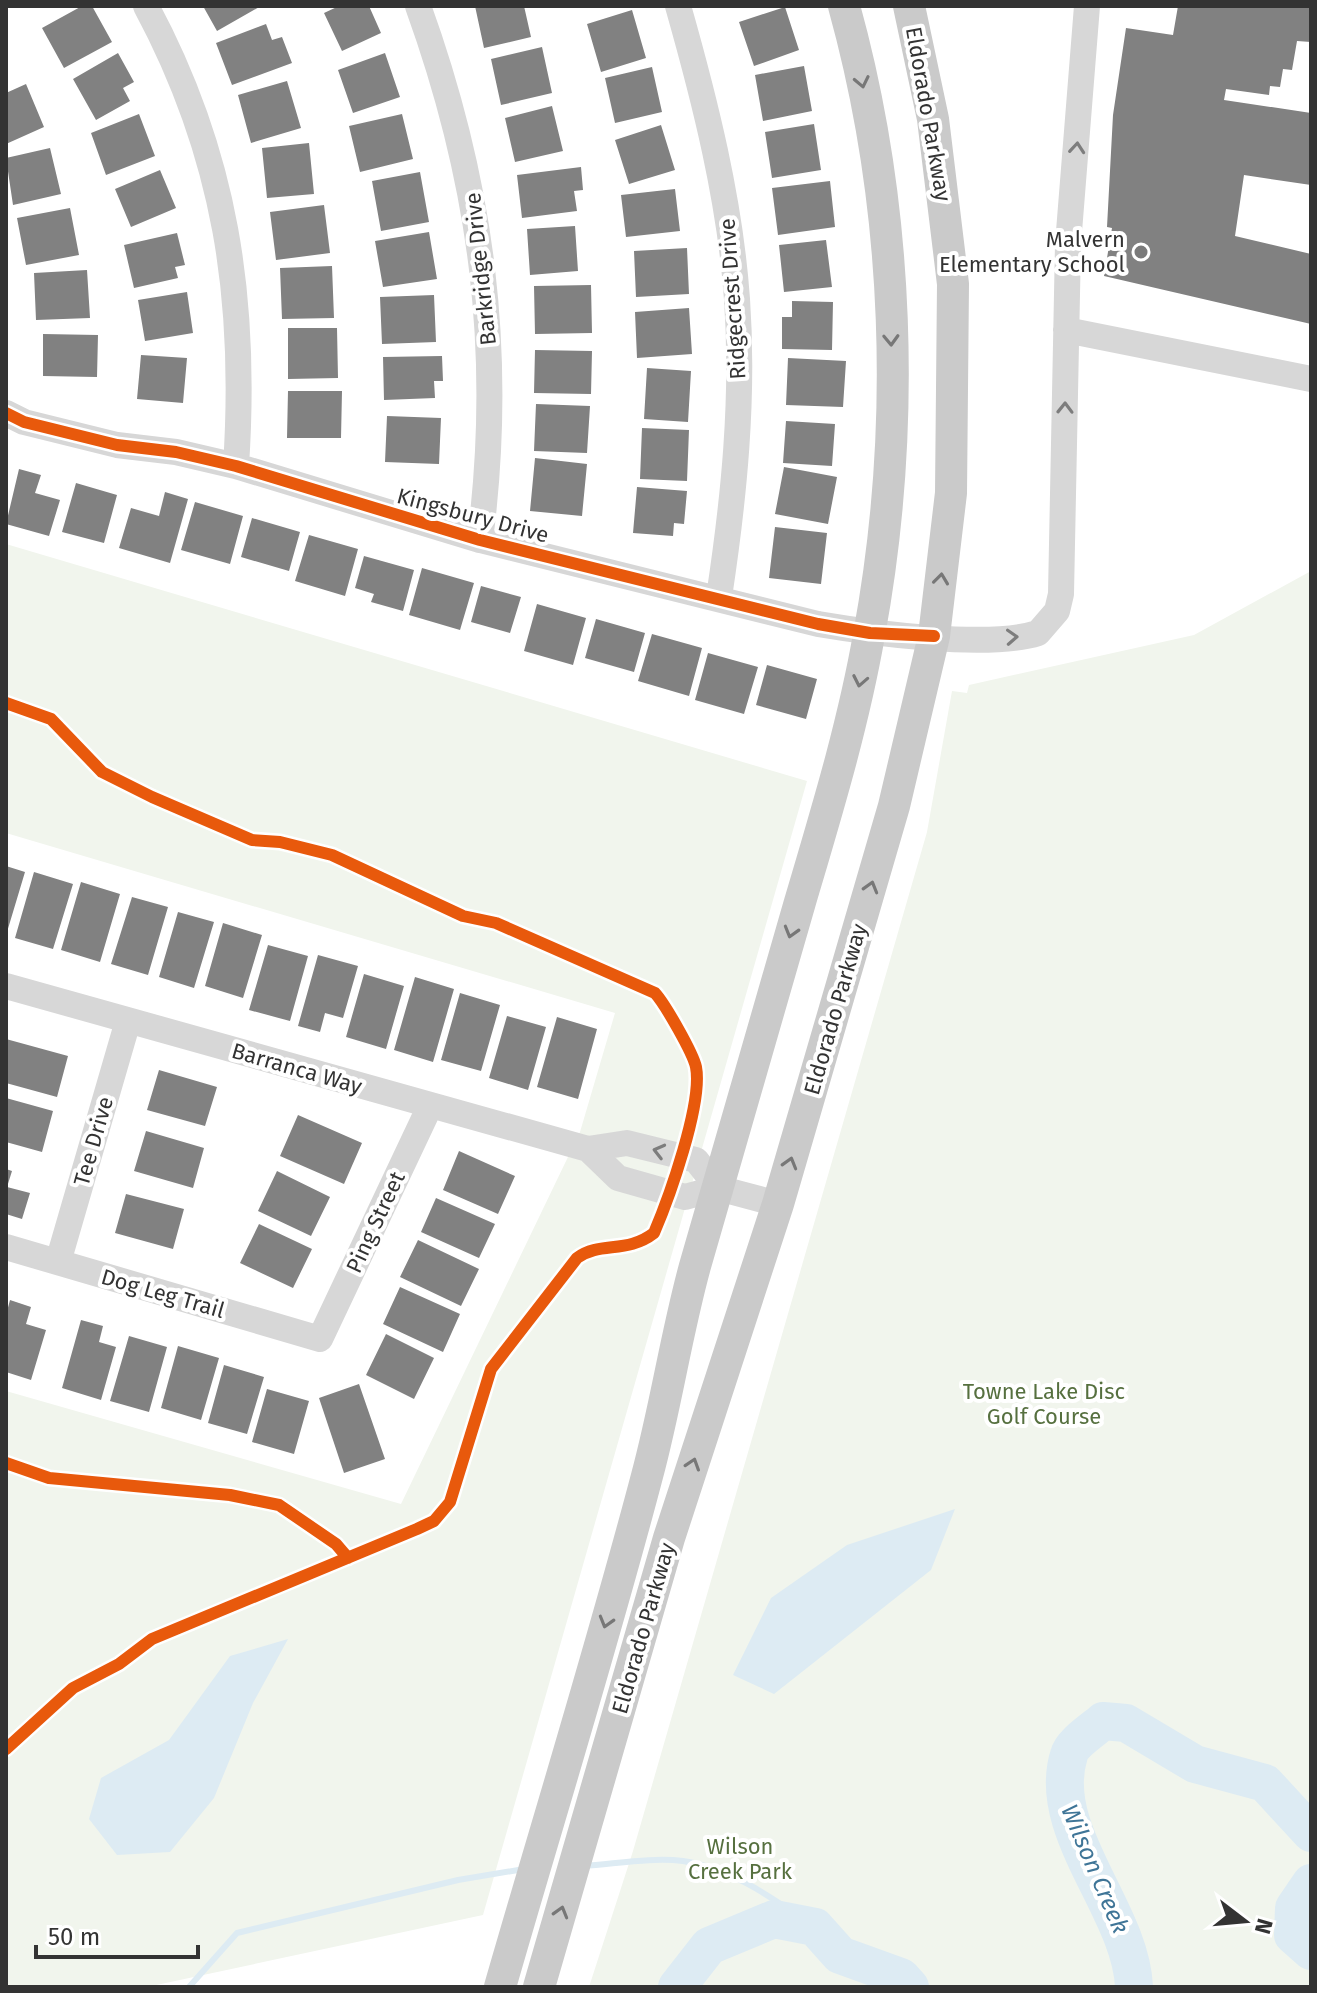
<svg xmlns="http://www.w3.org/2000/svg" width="1317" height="1993" font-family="'Fira Sans',sans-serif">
<rect width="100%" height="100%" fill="#fff"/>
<path fill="#f1f5ed" d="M6,544L807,781L483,1915L147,1987H6V1391L401,1504L580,1132L615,1013L6,833Z
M1311,571V1987H589L633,1851L927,832L952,691L967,693L969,685L1194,635Z"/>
<path fill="#ddebf3" d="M955,1509L931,1570L774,1694L733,1675L771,1598L847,1545Z
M288,1639L253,1703L214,1798L170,1852L117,1855L89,1819L101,1778L169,1740L230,1656Z"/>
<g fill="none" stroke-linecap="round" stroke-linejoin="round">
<path stroke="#ddebf3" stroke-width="6" d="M584,1866C615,1864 652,1857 683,1861C732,1868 775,1900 815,1927
M189,1987L237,1933L458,1880L524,1869"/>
<path stroke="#ddebf3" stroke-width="38" d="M1311,1883L1294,1908L1293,1935L1311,1951
M677,1987L709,1946L774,1919L815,1927L840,1955L901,1977L910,1987
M1134,1987C1131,1910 1045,1831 1069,1755C1072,1743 1093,1730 1103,1721L1126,1723L1195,1764L1265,1783L1311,1833"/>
</g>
<path fill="#818181" d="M82,6H92L112,42L64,68L42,28Z
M203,6H261L217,31Z
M339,6H369L381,33L342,51L324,13Z
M475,6H524L531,37L484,48Z
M1178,6H1311V42L1297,41L1292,70L1283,69L1280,87L1270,86L1269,95L1226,89L1224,100L1311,113V185L1244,175L1235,236L1311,254V324L1104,276L1112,228L1107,227L1113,115L1126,28L1173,35Z
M785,7L799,50L754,66L739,22Z
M632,10L646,58L601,72L587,24Z
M266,24L272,40L282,37L292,63L232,85L216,43Z
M542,47L552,93L501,105L491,59Z
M118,53L134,82L123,88L130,101L96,120L73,79Z
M385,53L400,97L353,113L338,70Z
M804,66L812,111L763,121L755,75Z
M652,67L662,112L615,123L605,78Z
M287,81L301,128L251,143L238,95Z
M26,84L44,127L6,144V93Z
M552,106L563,151L515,162L505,118Z
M139,114L155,156L106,175L91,133Z
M402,114L413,159L360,172L349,126Z
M814,124L821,170L772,178L765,132Z
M661,125L675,170L629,184L615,140Z
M309,143L314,194L267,198L262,148Z
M50,148L61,194L13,205L6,158Z
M581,167L583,190L574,191L577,211L522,218L517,175Z
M160,170L176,208L131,227L115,189Z
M420,172L429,222L381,231L372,181Z
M830,181L835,227L778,235L772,188Z
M675,189L680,231L626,237L621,195Z
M324,205L330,253L276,260L270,212Z
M70,208L79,255L26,265L17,218Z
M575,226L578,271L530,275L527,229Z
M429,232L437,279L383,287L375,241Z
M177,233L185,265L175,267L178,278L134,288L124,245Z
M826,240L832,287L784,292L779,245Z
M687,248L689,294L636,297L634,251Z
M332,266L334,318L282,319L280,268Z
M87,270L90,318L36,320L34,273Z
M591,285L592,333L535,334L534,286Z
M187,292L193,333L145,341L138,300Z
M434,295L436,342L382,344L380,297Z
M792,301L833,302L832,350L782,349V317H792Z
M689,308L692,354L637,358L635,312Z
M288,328H337L338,378L288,379Z
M43,334L98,335L97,377L43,376Z
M535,350L592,351L591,394L534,393Z
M141,355L187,358L183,403L137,399Z
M442,356L443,381H434L435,398L384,400L383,357Z
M788,358L846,361L843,407L786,405Z
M647,368L691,371L688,422L644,419Z
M288,391H342L341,438H287Z
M536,404L590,406L587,453L534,451Z
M387,416L441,418L439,464L385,462Z
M786,421L835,424L832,466L783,463Z
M642,428L689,430L687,481L640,479Z
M535,458L587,464L582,516L530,511Z
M784,467L837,477L828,524L775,514Z
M19,469L41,475L35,493L60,500L49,536L6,524Z
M76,483L117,495L104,543L62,532Z
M637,487L687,491L684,524L674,523L673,536L633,533Z
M165,492L188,499L170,563L119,548L131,508L159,516Z
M195,502L243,516L230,564L181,550Z
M252,518L300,532L289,571L241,557Z
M775,527L827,533L821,584L769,578Z
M309,535L358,549L345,596L295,581Z
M364,556L414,570L403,611L371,602L374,594L355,588Z
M422,568L474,583L460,630L409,615Z
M481,586L521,597L510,633L471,622Z
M537,604L586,618L573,665L524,651Z
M596,619L645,633L634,672L585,658Z
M652,634L702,648L689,696L638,681Z
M708,653L758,667L744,714L695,700Z
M767,665L817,679L806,719L756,705Z
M6,866L25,872L7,932H6Z
M34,872L73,884L53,949L15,938Z
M81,882L120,894L100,962L61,950Z
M132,897L168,907L148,975L111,964Z
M178,912L214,922L194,988L159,977Z
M223,923L262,935L243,998L205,986Z
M268,945L308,956L290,1021L249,1010Z
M318,955L358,966L343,1018L325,1013L320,1032L298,1026Z
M364,974L404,986L386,1049L346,1037Z
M415,977L454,989L433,1062L394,1050Z
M460,993L500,1005L481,1071L441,1060Z
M507,1016L546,1027L528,1090L489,1078Z
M557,1017L597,1029L578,1099L537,1087Z
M6,1039L68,1056L57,1097L6,1083Z
M159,1070L217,1087L205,1126L147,1110Z
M6,1098L53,1111L42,1152L6,1142Z
M298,1115L362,1143L344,1184L280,1156Z
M146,1131L204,1148L193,1188L134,1171Z
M459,1151L515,1176L498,1214L443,1190Z
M6,1169L12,1171L7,1187L30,1193L22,1219L6,1214Z
M277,1171L330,1197L311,1236L258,1211Z
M126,1194L184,1209L173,1249L115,1233Z
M436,1198L495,1224L479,1258L421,1232Z
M259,1224L312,1249L293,1288L240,1263Z
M418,1240L479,1269L461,1306L400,1277Z
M400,1287L460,1314L443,1352L383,1324Z
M10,1300L31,1307L26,1324L46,1330L31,1380L6,1372V1315Z
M81,1320L103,1326L99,1342L116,1347L101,1400L62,1388Z
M386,1334L434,1358L414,1399L366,1375Z
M129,1336L167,1347L149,1412L110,1401Z
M178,1346L219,1358L201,1420L161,1408Z
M224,1365L264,1377L247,1434L208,1423Z
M359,1384L385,1459L344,1473L319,1398Z
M267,1389L309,1401L294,1454L252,1442Z"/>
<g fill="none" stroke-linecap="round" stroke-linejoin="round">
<path stroke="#d7d7d7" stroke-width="26" d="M146,6C226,155 247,299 236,466
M418,6C482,183 504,353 480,540
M678,6C705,101 730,200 737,299C744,399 734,498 719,597
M1066,330L1311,379
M6,413L24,422L117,445L176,452L236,466L480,540L818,624C871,633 988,649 1038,633L1057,611L1061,594L1068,244L1087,6
M6,986L588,1149L627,1143L696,1160L718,1188
M588,1149L618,1178L685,1197L718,1188L778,1204
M6,1247L320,1339L430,1106
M58,1262L128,1021"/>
<path stroke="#cacaca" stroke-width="32" d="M500,1987C549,1817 602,1647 647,1476C666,1406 676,1335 695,1266C729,1145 765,1024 800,902C826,814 853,726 869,635C907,429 900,208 844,6
M539,1987L669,1538L778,1204L894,806L934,636L951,493L953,284L933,119L909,6"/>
<g stroke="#fff" stroke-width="17">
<path id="cycleway" d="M6,413L24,422L117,445L176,452L236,466L480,540L818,624L870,633L934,636
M6,703L51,719L102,772L152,797L252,840L280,842L332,855L463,916L496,923L655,993C665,1004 693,1053 696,1067C703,1103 669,1198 654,1233C627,1254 600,1241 577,1258L491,1369L450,1502L434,1521L417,1529L152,1639L119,1664L73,1688L6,1749
M6,1463L49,1478L230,1495L279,1505L336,1544L348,1558"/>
</g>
<use href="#cycleway" stroke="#e8590c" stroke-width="12"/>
</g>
<defs><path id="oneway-chevron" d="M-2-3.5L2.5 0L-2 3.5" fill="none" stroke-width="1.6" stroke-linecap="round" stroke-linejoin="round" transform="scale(2)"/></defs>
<g stroke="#777">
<use href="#oneway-chevron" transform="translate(862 82) rotate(78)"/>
<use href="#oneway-chevron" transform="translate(891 340) rotate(88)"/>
<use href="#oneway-chevron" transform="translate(941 579) rotate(-83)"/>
<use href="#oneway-chevron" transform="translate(860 681) rotate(101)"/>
<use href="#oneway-chevron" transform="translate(871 887) rotate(-74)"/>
<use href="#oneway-chevron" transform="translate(791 932) rotate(106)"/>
<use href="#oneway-chevron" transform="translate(790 1163) rotate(-74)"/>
<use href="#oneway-chevron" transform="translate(693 1464) rotate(-72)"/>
<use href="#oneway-chevron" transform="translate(606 1622) rotate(106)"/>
<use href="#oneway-chevron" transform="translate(561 1912) rotate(-74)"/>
</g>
<g stroke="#7d7d7d">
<use href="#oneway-chevron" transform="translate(1077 148) rotate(-85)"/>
<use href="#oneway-chevron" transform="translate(1065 408) rotate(-89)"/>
<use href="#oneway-chevron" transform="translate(1012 637) rotate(-3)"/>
<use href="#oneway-chevron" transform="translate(659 1151) rotate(-166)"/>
</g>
<circle fill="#7a7a7a" stroke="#fff" stroke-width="3" cx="1141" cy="252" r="8"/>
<g text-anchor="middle" stroke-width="8" stroke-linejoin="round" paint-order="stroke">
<g font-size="22" fill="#333" stroke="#fff">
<text transform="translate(929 114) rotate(80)" y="8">Eldorado Parkway</text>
<text transform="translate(480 269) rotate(-96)" y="8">Barkridge Drive</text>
<text transform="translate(732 299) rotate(-94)" y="8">Ridgecrest Drive</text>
<text transform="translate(473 515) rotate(15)" y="8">Kingsbury Drive</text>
<text transform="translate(835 1009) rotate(-74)" y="8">Eldorado Parkway</text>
<text transform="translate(297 1068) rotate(16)" y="8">Barranca Way</text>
<text transform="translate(93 1141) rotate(-74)" y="8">Tee Drive</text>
<text transform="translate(375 1222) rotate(-65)" y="8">Ping Street</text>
<text transform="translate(163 1293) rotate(16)" y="8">Dog Leg Trail</text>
<text transform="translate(643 1628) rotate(-74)" y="8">Eldorado Parkway</text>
</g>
<g font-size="22" fill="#333" stroke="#fff" text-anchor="end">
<text x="1125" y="247">Malvern<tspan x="1125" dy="25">Elementary School</tspan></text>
</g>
<g font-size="22" fill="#56703f" stroke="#fff">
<text x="1044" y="1399">Towne Lake Disc<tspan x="1044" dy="25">Golf Course</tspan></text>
<text x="740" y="1854">Wilson<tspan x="740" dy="25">Creek Park</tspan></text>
</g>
<g font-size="24" font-style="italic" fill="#3f7597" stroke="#fff">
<text transform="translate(1095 1869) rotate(67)" y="8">Wilson Creek</text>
</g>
</g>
<rect width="1317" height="1993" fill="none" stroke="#333333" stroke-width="16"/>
<g transform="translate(1245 1921) rotate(106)" stroke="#ffffff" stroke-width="6" paint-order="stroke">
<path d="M0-6L14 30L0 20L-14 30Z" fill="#333333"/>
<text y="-12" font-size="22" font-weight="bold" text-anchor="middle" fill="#333333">N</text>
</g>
<path d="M36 1945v12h162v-12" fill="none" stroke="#333333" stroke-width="4"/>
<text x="48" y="1945" font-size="24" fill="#333333" stroke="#ffffff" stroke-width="6" paint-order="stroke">50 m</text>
</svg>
